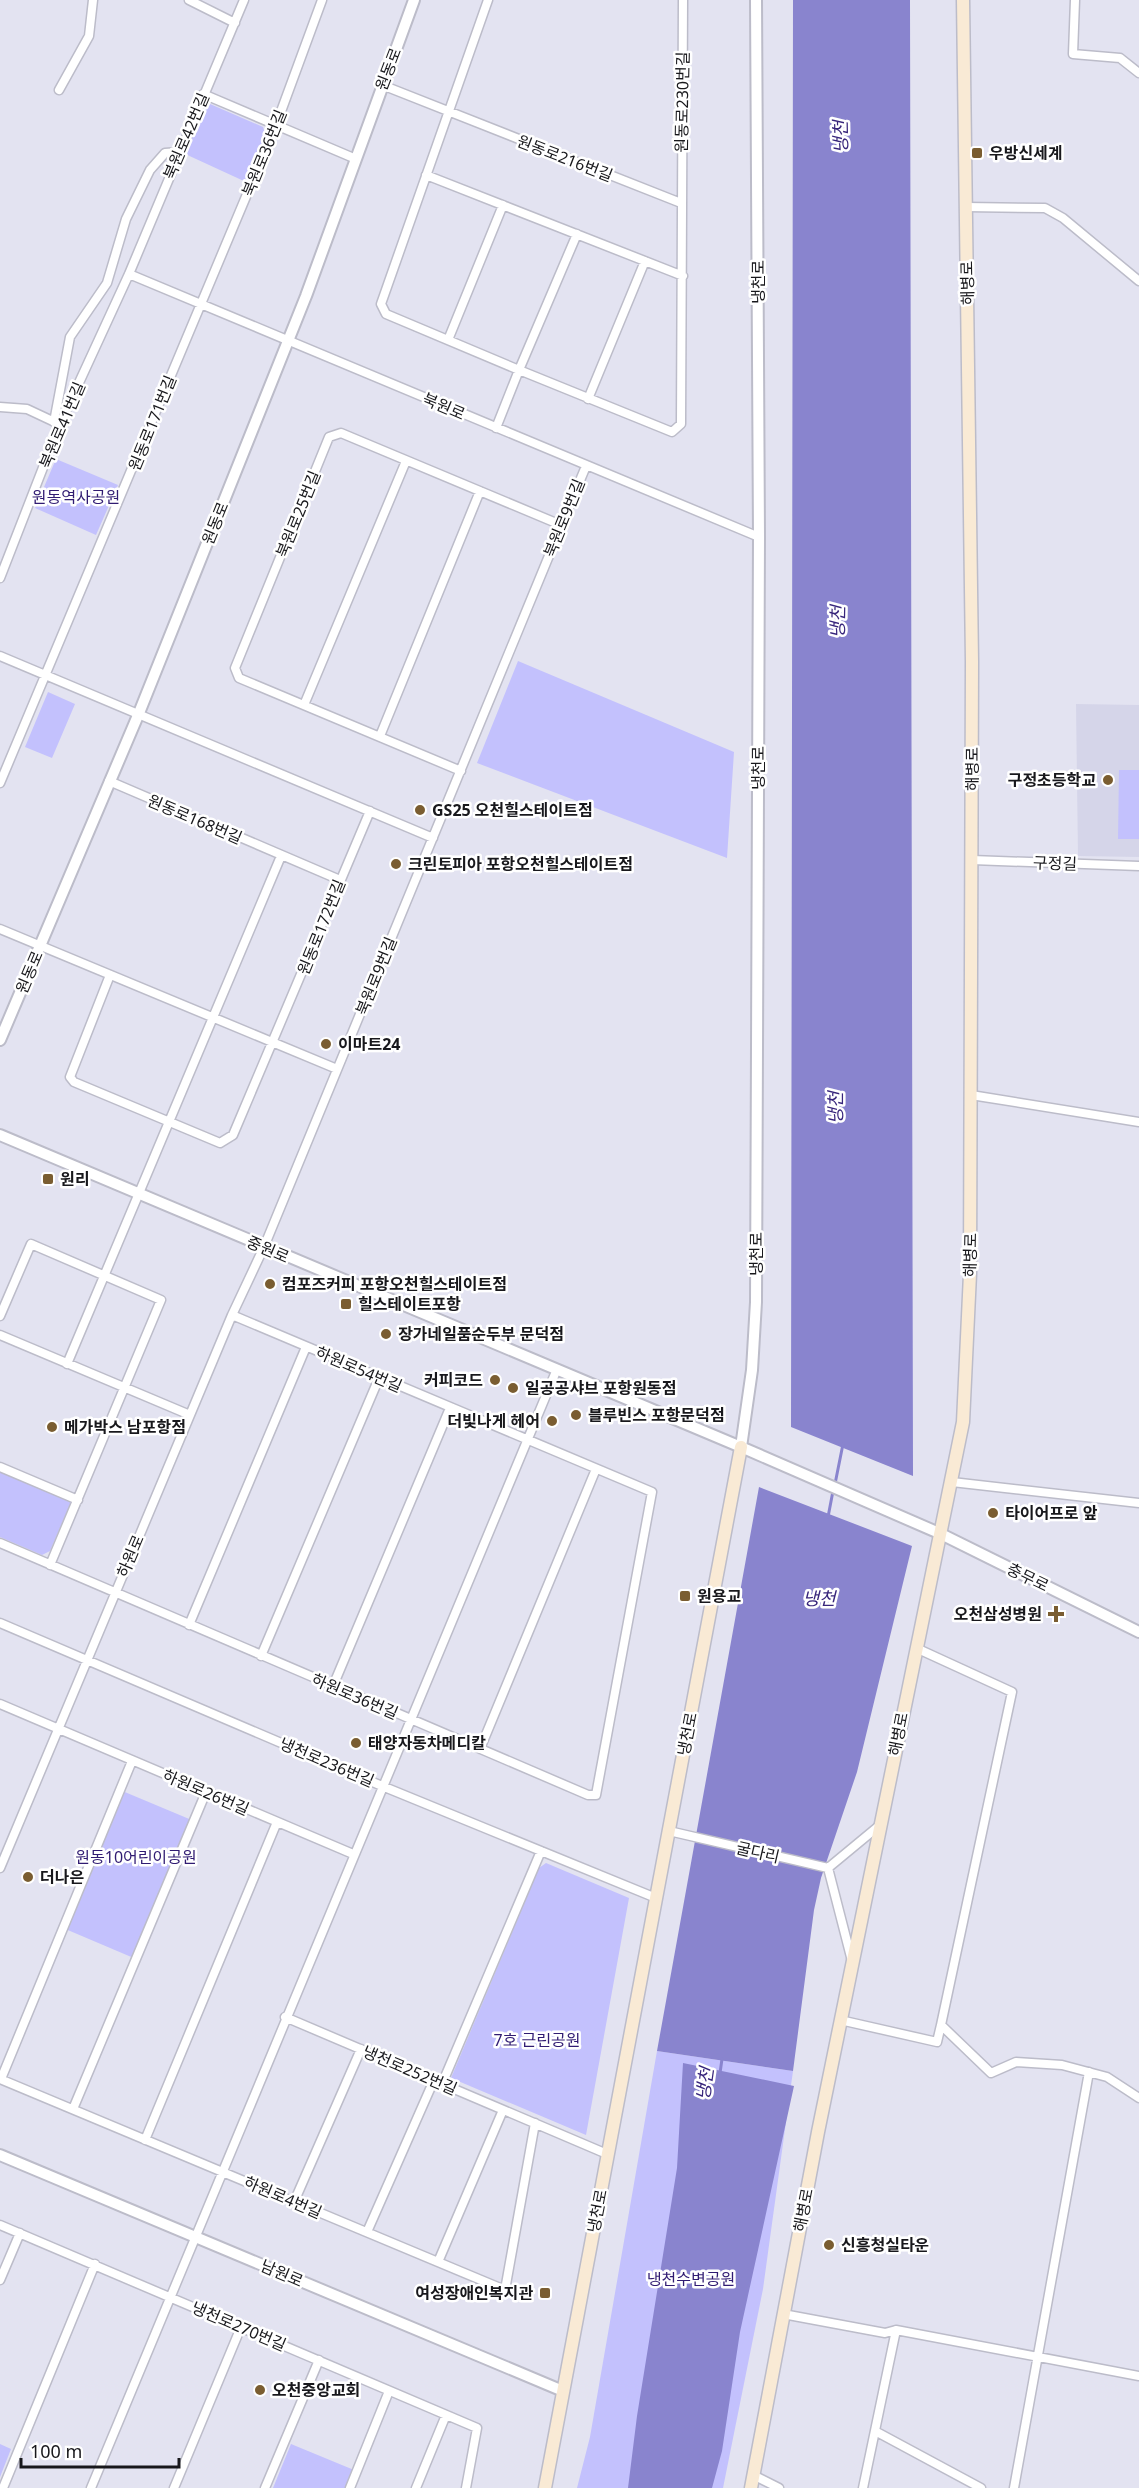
<svg xmlns="http://www.w3.org/2000/svg" width="1139" height="2488" font-family="'Noto Sans','Noto Sans KR',sans-serif">
<rect width="100%" height="100%" fill="#e3e3f1"/>
<path fill="#d5d5e9" d="M1076,704L1139,705V857L1078,856Z"/>
<path fill="#c3c1fd" d="M210,104L263,127L266,136L246,182L183,153L204,107Z
M56,459L118,485L96,535L35,508Z
M518,661L734,752L727,858L477,763Z
M48,692L75,704L52,758L25,747Z
M1119,770H1139V839H1118Z
M0,1470L72,1500L50,1551L42,1555L0,1537Z
M120,1790L194,1821L136,1959L63,1928Z
M546,1863L629,1898L586,2135L451,2078L539,1868Z
M657,2051L793,2071L763,2289L723,2488H577L590,2437Z
M0,2444L11,2449L0,2477Z
M291,2444L354,2470L346,2488H273Z"/>
<path fill="#8984ce" d="M793,0H910L913,1476L791,1427Z
M759,1487L912,1546L857,1772L821,1878L814,1910L793,2071L657,2051Z
M683,2063L794,2086L740,2332L722,2451L712,2488H628L637,2416L677,2168Z"/>
<g fill="none" stroke-linecap="round" stroke-linejoin="round">
<path stroke="#8984ce" stroke-width="3" d="M835,1484L843,1444
M828,1517L833,1491
M720,2073L722,2059"/>
<g stroke="#bcbcc9" stroke-width="11">
<path id="minor" d="M189,0L235,23
M488,0L381,304L386,314L519,370L577,234
M1075,0L1073,54L1120,58L1139,73
M382,85L681,203
M59,90L89,36L93,0
M203,94L356,159
M426,175L683,276
M966,207L1045,208L1063,218L1139,281
M129,274L759,537
M448,340L503,205
M588,399L645,261
M0,407L27,409L59,424
M54,422L70,337L107,283L126,219L150,170L165,153L179,152
M496,428L519,370L672,432L681,424L683,0
M0,578L60,424L129,274L244,0
M0,656L433,838
M304,705L406,461
M380,736L480,491
M461,771L239,678L235,668L329,437L341,433L561,525
M109,781L340,880
M0,783L276,125L322,0
M972,860L1139,866
M0,929L337,1069
M110,975L70,1077L74,1082L220,1143L233,1135L370,811
M971,1095L1139,1122
M0,1316L31,1244L161,1300L50,1565
M0,1335L190,1415
M67,1364L281,856
M0,1467L78,1500
M952,1482L1139,1503
M0,1543L588,1795H596L652,1492L232,1315
M0,1623L382,1786L656,1898
M189,1625L306,1347
M916,1648L1012,1692L941,2025L991,2073L1016,2062L1062,2065L1107,2077L1139,2098
M261,1656L379,1378
M333,1686L450,1408
M0,1704L353,1854
M480,1749L596,1469
M669,1831L828,1868
M0,1868L232,1315L264,1247L586,466
M828,1868L852,1961
M828,1868L880,1825
M285,2017L607,2154
M840,2020L937,2042L941,2025
M0,2079L505,2290L535,2123
M1,2079L132,1761
M442,2084L541,1851
M73,2109L206,1792
M145,2140L277,1822
M294,2202L361,2049
M0,2225L477,2428L466,2488
M367,2232L434,2080
M438,2262L503,2110
M0,2280L20,2233
M783,2314L885,2333L896,2330
M875,2431L981,2488
M753,2475L779,2488
M3,2488L95,2264
M91,2488L557,1369
M174,2488L241,2327
M265,2488L319,2360
M350,2488L389,2391
M416,2488L446,2415
M863,2488L896,2330L1139,2376
M1014,2488L1089,2072"/>
</g>
<g stroke="#bcbcc9" stroke-width="14">
<path id="tertiary" d="M0,1040L139,713L306,296L414,0
M0,1135L741,1447L939,1533L1139,1632
M741,1447L752,1370L756,1302L759,537L756,0
M0,2155L563,2391"/>
</g>
<g stroke="#bcbcc9" stroke-width="15">
<path id="secondary" d="M545,2488L741,1447
M751,2488L818,2132L963,1422L970,1274L972,662L963,0"/>
</g>
<use href="#minor" stroke="#fff" stroke-width="8"/>
<use href="#tertiary" stroke="#fff" stroke-width="10"/>
<use href="#secondary" stroke="#f9ead5" stroke-width="12"/>
</g>
<g fill="#7a5d31" stroke="#fff" stroke-width="2">
<rect x="971" y="147" width="12" height="12" rx="3"/>
<circle cx="1108" cy="780" r="6"/>
<circle cx="420" cy="810" r="6"/>
<circle cx="396" cy="864" r="6"/>
<circle cx="326" cy="1044" r="6"/>
<rect x="42" y="1173" width="12" height="12" rx="3"/>
<circle cx="270" cy="1284" r="6"/>
<rect x="340" y="1298" width="12" height="12" rx="3"/>
<circle cx="386" cy="1334" r="6"/>
<circle cx="495" cy="1380" r="6"/>
<circle cx="513" cy="1388" r="6"/>
<circle cx="576" cy="1415" r="6"/>
<circle cx="552" cy="1421" r="6"/>
<circle cx="52" cy="1427" r="6"/>
<circle cx="993" cy="1513" r="6"/>
<rect x="679" y="1590" width="12" height="12" rx="3"/>
<path d="M1053 1605h6v6h6v6h-6v6h-6v-6h-6v-6h6z"/>
<circle cx="356" cy="1743" r="6"/>
<circle cx="28" cy="1877" r="6"/>
<circle cx="829" cy="2245" r="6"/>
<rect x="539" y="2287" width="12" height="12" rx="3"/>
<circle cx="260" cy="2390" r="6"/>
</g>
<g text-anchor="middle" stroke-width="5" stroke-linejoin="round" paint-order="stroke">
<g font-size="16" fill="#18181c" stroke="#fff">
<text transform="translate(388 69) rotate(-69)" y="6">원동로</text>
<text transform="translate(682 102) rotate(-89)" y="6">원동로230번길</text>
<text transform="translate(186 136) rotate(-67)" y="6">북원로42번길</text>
<text transform="translate(264 153) rotate(-68)" y="6">북원로36번길</text>
<text transform="translate(565 158) rotate(21)" y="6">원동로216번길</text>
<text transform="translate(758 282) rotate(-90)" y="6">냉천로</text>
<text transform="translate(967 283) rotate(-91)" y="6">해병로</text>
<text transform="translate(444 406) rotate(23)" y="6">북원로</text>
<text transform="translate(152 423) rotate(-68)" y="6">원동로171번길</text>
<text transform="translate(62 425) rotate(-67)" y="6">북원로41번길</text>
<text transform="translate(298 514) rotate(-68)" y="6">북원로25번길</text>
<text transform="translate(564 518) rotate(-68)" y="6">북원로9번길</text>
<text transform="translate(215 523) rotate(-68)" y="6">원동로</text>
<text transform="translate(758 768) rotate(-90)" y="6">냉천로</text>
<text transform="translate(972 769) rotate(-90)" y="6">해병로</text>
<text transform="translate(195 819) rotate(23)" y="6">원동로168번길</text>
<text transform="translate(1055 863) rotate(2)" y="6">구정길</text>
<text transform="translate(321 927) rotate(-68)" y="6">원동로172번길</text>
<text transform="translate(29 972) rotate(-67)" y="6">원동로</text>
<text transform="translate(376 976) rotate(-68)" y="6">북원로9번길</text>
<text transform="translate(268 1249) rotate(23)" y="6">중원로</text>
<text transform="translate(756 1254) rotate(-90)" y="6">냉천로</text>
<text transform="translate(970 1255) rotate(-89)" y="6">해병로</text>
<text transform="translate(359 1369) rotate(23)" y="6">하원로54번길</text>
<text transform="translate(130 1556) rotate(-67)" y="6">하원로</text>
<text transform="translate(1028 1577) rotate(26)" y="6">충무로</text>
<text transform="translate(355 1696) rotate(23)" y="6">하원로36번길</text>
<text transform="translate(687 1734) rotate(-79)" y="6">냉천로</text>
<text transform="translate(898 1734) rotate(-79)" y="6">해병로</text>
<text transform="translate(327 1762) rotate(23)" y="6">냉천로236번길</text>
<text transform="translate(206 1792) rotate(23)" y="6">하원로26번길</text>
<text transform="translate(758 1852) rotate(13)" y="6">굴다리</text>
<text transform="translate(410 2070) rotate(23)" y="6">냉천로252번길</text>
<text transform="translate(283 2197) rotate(23)" y="6">하원로4번길</text>
<text transform="translate(803 2210) rotate(-79)" y="6">해병로</text>
<text transform="translate(597 2211) rotate(-79)" y="6">냉천로</text>
<text transform="translate(282 2273) rotate(23)" y="6">남원로</text>
<text transform="translate(239 2326) rotate(23)" y="6">냉천로270번길</text>
</g>
<g font-size="16" font-weight="bold" fill="#18181c" stroke="#fff" text-anchor="start">
<text x="989" y="159">우방신세계</text>
<text x="1096" y="786" text-anchor="end">구정초등학교</text>
<text x="432" y="816">GS25 오천힐스테이트점</text>
<text x="408" y="870">크린토피아 포항오천힐스테이트점</text>
<text x="338" y="1050">이마트24</text>
<text x="60" y="1185">원리</text>
<text x="282" y="1290">컴포즈커피 포항오천힐스테이트점</text>
<text x="358" y="1310">힐스테이트포항</text>
<text x="398" y="1340">장가네일품순두부 문덕점</text>
<text x="483" y="1386" text-anchor="end">커피코드</text>
<text x="525" y="1394">일공공샤브 포항원동점</text>
<text x="588" y="1421">블루빈스 포항문덕점</text>
<text x="540" y="1427" text-anchor="end">더빛나게 헤어</text>
<text x="64" y="1433">메가박스 남포항점</text>
<text x="1005" y="1519">타이어프로 앞</text>
<text x="697" y="1602">원용교</text>
<text x="1042" y="1620" text-anchor="end">오천삼성병원</text>
<text x="368" y="1749">태양자동차메디칼</text>
<text x="40" y="1883">더나은</text>
<text x="841" y="2251">신흥청실타운</text>
<text x="533" y="2299" text-anchor="end">여성장애인복지관</text>
<text x="272" y="2396">오천중앙교회</text>
</g>
<g font-size="16" fill="#301b72" stroke="#fff">
<text x="76" y="503">원동역사공원</text>
<text x="136" y="1863">원동10어린이공원</text>
<text x="537" y="2046">7호 근린공원</text>
<text x="691" y="2285">냉천수변공원</text>
</g>
<g font-size="18" font-style="italic" fill="#37257b" stroke="#fff">
<text transform="translate(841 137) rotate(-91)" y="6">냉천</text>
<text transform="translate(838 622) rotate(-89)" y="6">냉천</text>
<text transform="translate(836 1108) rotate(-90)" y="6">냉천</text>
<text x="819" y="1605">냉천</text>
<text transform="translate(705 2084) rotate(-82)" y="6">냉천</text>
</g>
</g>
<path d="M21 2458v9h158v-9" fill="none" stroke="#18181c" stroke-width="3"/>
<text x="30" y="2458" font-size="18" fill="#18181c" stroke="#ffffff" stroke-width="4.5" paint-order="stroke">100 m</text>
</svg>
